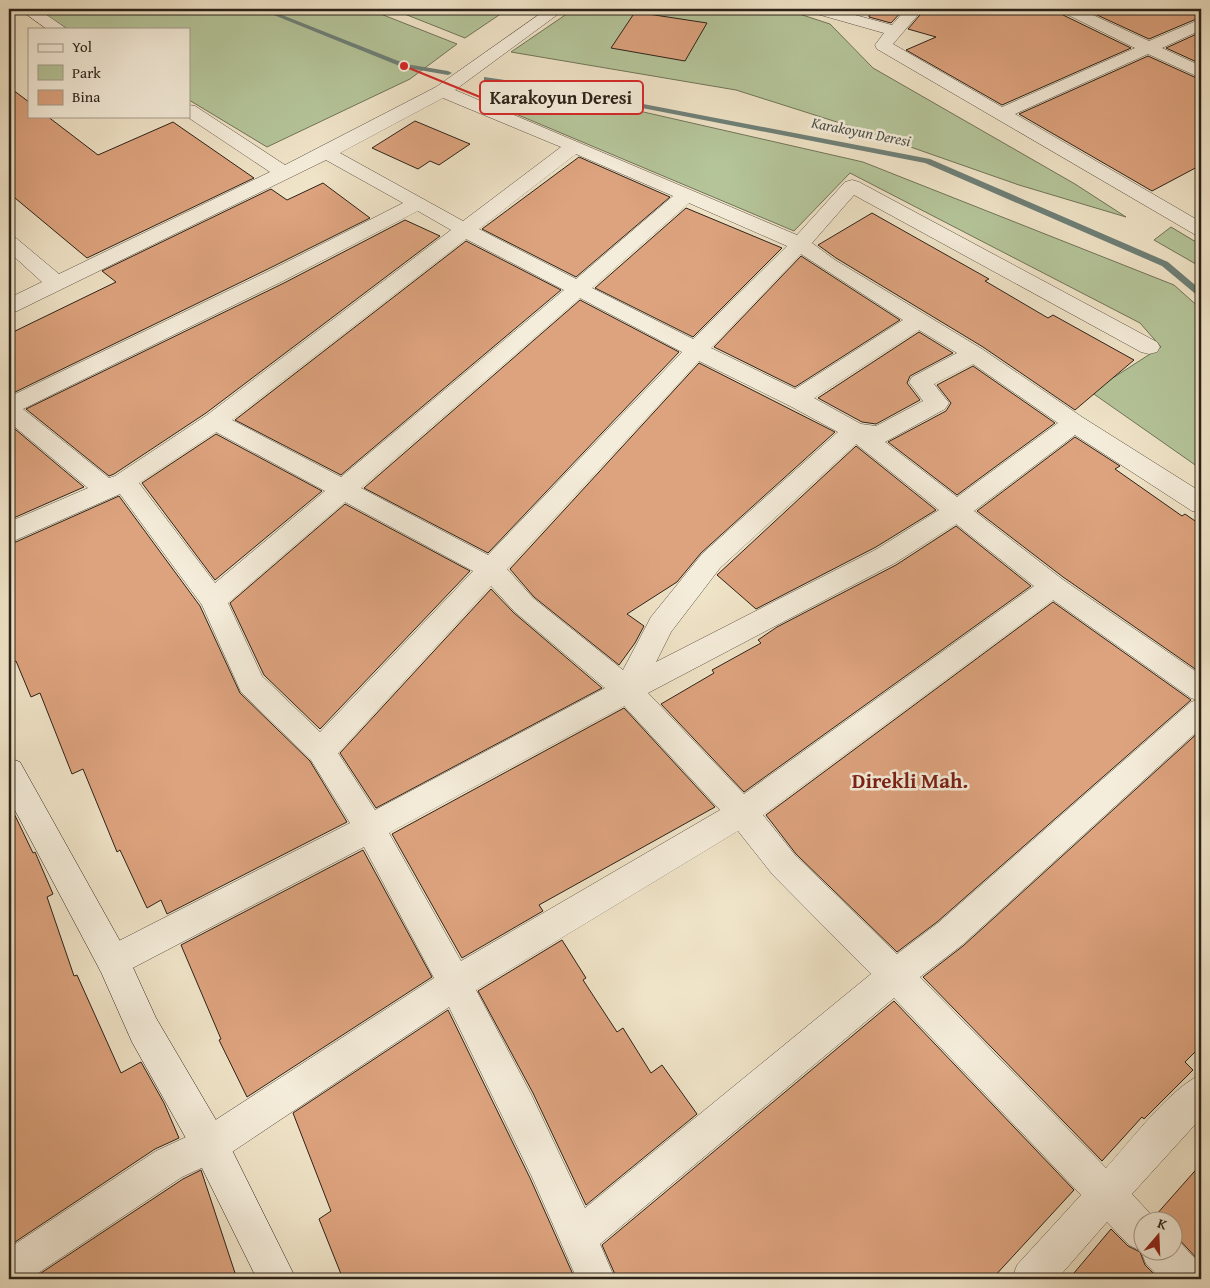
<svg xmlns="http://www.w3.org/2000/svg" width="1210" height="1288" font-family="'Gentium Book Plus',serif">
<rect width="100%" height="100%" fill="#f0e4c8"/>
<filter id="stains"><feTurbulence type="fractalNoise" baseFrequency=".004" numOctaves="4"/><feColorMatrix values="0 0 0 0 .2 0 0 0 0 .09 0 0 0 0 .02 0 0 0 .5 -.17"/></filter>
<radialGradient id="worn" r=".72"><stop offset=".6" stop-color="#630" stop-opacity="0"/><stop offset="1" stop-color="#630" stop-opacity=".3"/></radialGradient>
<path fill="#b5c59a" stroke="#70745a" d="M34,9H368L457,44L410,79L267,147L189,100V29H68Z
M392,9H508L465,38Z
M574,9H784L830,24L873,68L1075,184L1126,217L1019,185L862,130L736,90L511,52Z
M488,82L604,103L863,162L1174,285L1201,309V469L1091,392L1161,347L1140,323L850,173L794,231L485,101Z
M1171,227L1201,245V267L1154,240Z"/>
<g fill="none" stroke-linecap="round" stroke-linejoin="round">
<path fill="#6e8078" fill-rule="evenodd" d="M259,9H267L406,64L448,71L452,73L448,75L402,67Z
M484,77L560,88L930,159L1168,262L1201,290V297L1198,296L1162,266L925,163L560,92L487,81H484Z"/>
</g>
<path fill="#dda37e" stroke="#2b2219" d="M870,9H904L891,23L869,17Z
M925,9H1058L1061,14L1131,48L1002,105L906,50L936,37L908,29Z
M1084,9H1201V17L1149,39Z
M635,12L707,23L685,61L611,48Z
M1201,32V64L1166,48Z
M1148,56L1201,80V165L1152,191L1019,114Z
M9,87L29,102V116H47L98,155L173,122L254,178L87,258L9,193Z
M415,121L470,144L439,165L430,161L418,169L372,148Z
M579,157L670,197L576,277L482,229Z
M323,183L370,218L268,269L9,395V334L116,282L102,271L271,189L287,200Z
M686,208L782,248L693,337L595,288Z
M872,213L989,279L985,281L1048,318L1053,315L1134,360L1075,410L983,347L836,258L818,245Z
M405,220L440,236L206,413L114,474L109,476L26,409L284,283Z
M466,241L561,290L341,475L235,420Z
M801,256L900,320L795,387L714,347Z
M580,300L679,352L488,553L364,488Z
M919,332L953,353L910,376L907,383L920,400L876,424L862,422L818,398Z
M699,363L835,432L701,553L677,582L627,614L644,626L635,643L619,665L534,597L510,569Z
M973,366L1055,423L957,495L888,442L946,411L951,403L937,385Z
M9,424L84,487L9,520Z
M216,434L322,491L215,580L142,483Z
M1075,437L1120,466L1115,469L1182,516L1185,514L1201,525V673L1063,577L977,511Z
M856,446L936,510L876,547L756,609L717,575Z
M119,496L200,606L240,693L310,761L347,822L167,914L161,900L147,908L120,850L117,852L83,769L72,774L40,693L31,697L16,661L9,664V545Z
M345,504L470,571L320,729L264,675L230,603Z
M956,526L1031,586L744,792L661,704L714,673L712,670L761,643L758,640L777,627L896,565Z
M491,589L514,613L602,688L376,808L340,753Z
M1053,602L1191,700L937,922L897,952L796,854L766,815Z
M624,708L715,807L539,905L543,911L462,958L392,834Z
M1201,730V1046L1185,1062L1193,1070L1144,1119L1142,1117L1102,1161L923,977L963,946Z
M9,803L33,853L35,852L53,894L47,897L74,976L77,975L121,1073L141,1062L164,1103L179,1138L155,1149L9,1246Z
M363,850L432,977L247,1097L219,1040L221,1039L181,945Z
M562,940L586,978L583,980L617,1032L623,1028L651,1073L662,1065L697,1114L586,1205L533,1093L478,991Z
M894,1001L1074,1190L992,1279H617L602,1245Z
M448,1010L530,1178L575,1279H343L319,1219L331,1211L293,1113Z
M1201,1164V1263L1175,1235H1172V1220H1158L1155,1216Z
M201,1170L237,1279H32L183,1179Z
M1111,1229L1128,1246L1140,1252L1145,1265L1159,1279H1069Z"/>
<g fill="none" stroke-linecap="round" stroke-linejoin="round">
<g stroke="#5c5245" stroke-width="1">
<path id="street" d="M19,9H38L67,29H47Z
M547,9H565L455,90L797,235L845,182L852,180L859,182L1157,342L1160,347L1157,352L1149,354L1141,352L854,195L812,243L835,260L982,349L1082,417L1201,492V513L1192,511L1075,435L974,511L1062,579L1201,675V728L962,945L920,977L1106,1168C1128,1144 1173,1085 1201,1075V1118L1132,1194L1156,1220H1142V1250H1172L1174,1236L1201,1265V1279H1161L1146,1264L1141,1251L1129,1245L1107,1222L1057,1279H1012L1017,1265L1081,1195L894,998L600,1244L615,1279H577L532,1177L449,1007L223,1158L182,1177L29,1279H9V1248L156,1151L197,1132L434,978L364,847L125,972L113,977L101,972L96,961L101,950L350,823L311,760L241,692L202,605L120,494L9,543V522L88,488L9,422V397L269,271L403,203L326,160L17,311L9,313V298L42,282L9,252V236L16,238L59,274L270,172L186,116H189V105L195,106L285,165L436,87ZM443,98L561,147L463,221L340,153ZM576,154L673,196L576,279L479,229ZM689,203L787,246L693,339L592,288ZM418,211L451,230L207,415L115,476L109,478L23,409L283,281ZM466,239L564,290L341,477L232,420ZM801,254L903,320L795,389L711,348ZM580,298L682,352L488,555L361,488ZM919,330L957,353L912,377L909,382L923,401L876,426L861,424L814,398ZM699,361L788,405L838,432L702,554L651,617L623,670L533,598L507,569ZM973,364L1058,423L957,497L885,442L945,409L949,403L934,384ZM216,432L325,491L215,583L139,483ZM856,444L939,510L877,549L656,662L671,632L720,568ZM345,502L473,571L320,732L262,676L228,603ZM956,524L1034,586L744,794L648,693L895,563ZM491,586L515,612L605,688L375,810L338,753ZM1053,600L1191,698L1197,700L1191,702L938,923L897,954L795,855L763,815ZM624,706L720,810L461,961L389,833ZM738,831L773,875L871,974L585,1208L531,1094L476,990Z
M808,9H833L892,25L906,9H923L893,44L1002,107L1135,48L1062,12L1060,9H1080L1149,41L1201,19V30L1162,48L1201,66V78L1148,54L1015,114L1201,222V236L1194,234L877,49L875,45L884,33L810,12Z"/>
</g>
<g stroke="#2b2219" stroke-width="1">
<path id="secondary" d="M9,758L20,762L125,950L156,1018L223,1132L296,1279H257L197,1158L132,1042L101,972L9,799Z"/>
</g>
<use href="#street" fill="#f5eddb" fill-rule="evenodd"/>
<use href="#secondary" fill="#f5eddb" fill-rule="evenodd"/>
</g>
<g text-anchor="middle" stroke-width="5" stroke-linejoin="round" paint-order="stroke">
<g font-size="15" font-style="italic" fill="#4c5148" stroke="#f5eddb">
<text transform="translate(861 132) rotate(11)" y="5">Karakoyun Deresi</text>
</g>
<g font-size="21" font-weight="bold" fill="#7a1f14" stroke="#f5eddb">
<text x="910" y="788">Direkli Mah.</text>
</g>
</g>
<path fill="none" stroke="#d62828" stroke-width="2" d="M404 66L480 97"/>
<circle fill="#d62828" stroke="#f5eddb" stroke-width="2" cx="404" cy="66" r="5"/>
<rect fill="#f5eddb" stroke="#d62828" stroke-width="2" x="480" y="81" width="163" height="33" rx="5"/>
<g font-size="18" text-anchor="middle" font-weight="bold" fill="#2b2219">
<text x="561" y="104">Karakoyun Deresi</text>
</g>
<rect width="1210" height="1288" fill="none" stroke="#f0e4c8" stroke-width="30"/>
<rect x="10" y="10" width="1190" height="1268" fill="none" stroke="#2b2219" stroke-width="2.5"/>
<rect x="15" y="15" width="1180" height="1258" fill="none" stroke="#2b2219"/>
<rect x="28" y="28" width="162" height="90" fill="#f5eddb" stroke="#a49c8d"/>
<rect x="38" y="44" width="25" height="8" fill="#f5eddb" stroke="#a49c8d"/>
<text x="72" y="52" font-size="15" fill="#2b2219">Yol</text>
<rect x="38" y="65" width="25" height="15" fill="#b5c59a" stroke="#a49c8d"/>
<text x="72" y="78" font-size="15" fill="#2b2219">Park</text>
<rect x="38" y="90" width="25" height="15" fill="#dda37e" stroke="#a49c8d"/>
<text x="72" y="102" font-size="15" fill="#2b2219">Bina</text>
<g transform="translate(1158 1236) rotate(19)"><circle r="24" fill="#f5eddb" stroke="#a49c8d"/>
<path d="M0-4L9 19L0 12L-9 19Z" fill="#8f2418"/>
<text y="-8" font-size="14" font-weight="bold" text-anchor="middle" fill="#2b2219">K</text>
</g>
<rect width="100%" height="100%" filter="url(#stains)"/>
<rect width="100%" height="100%" fill="url(#worn)"/>
</svg>
